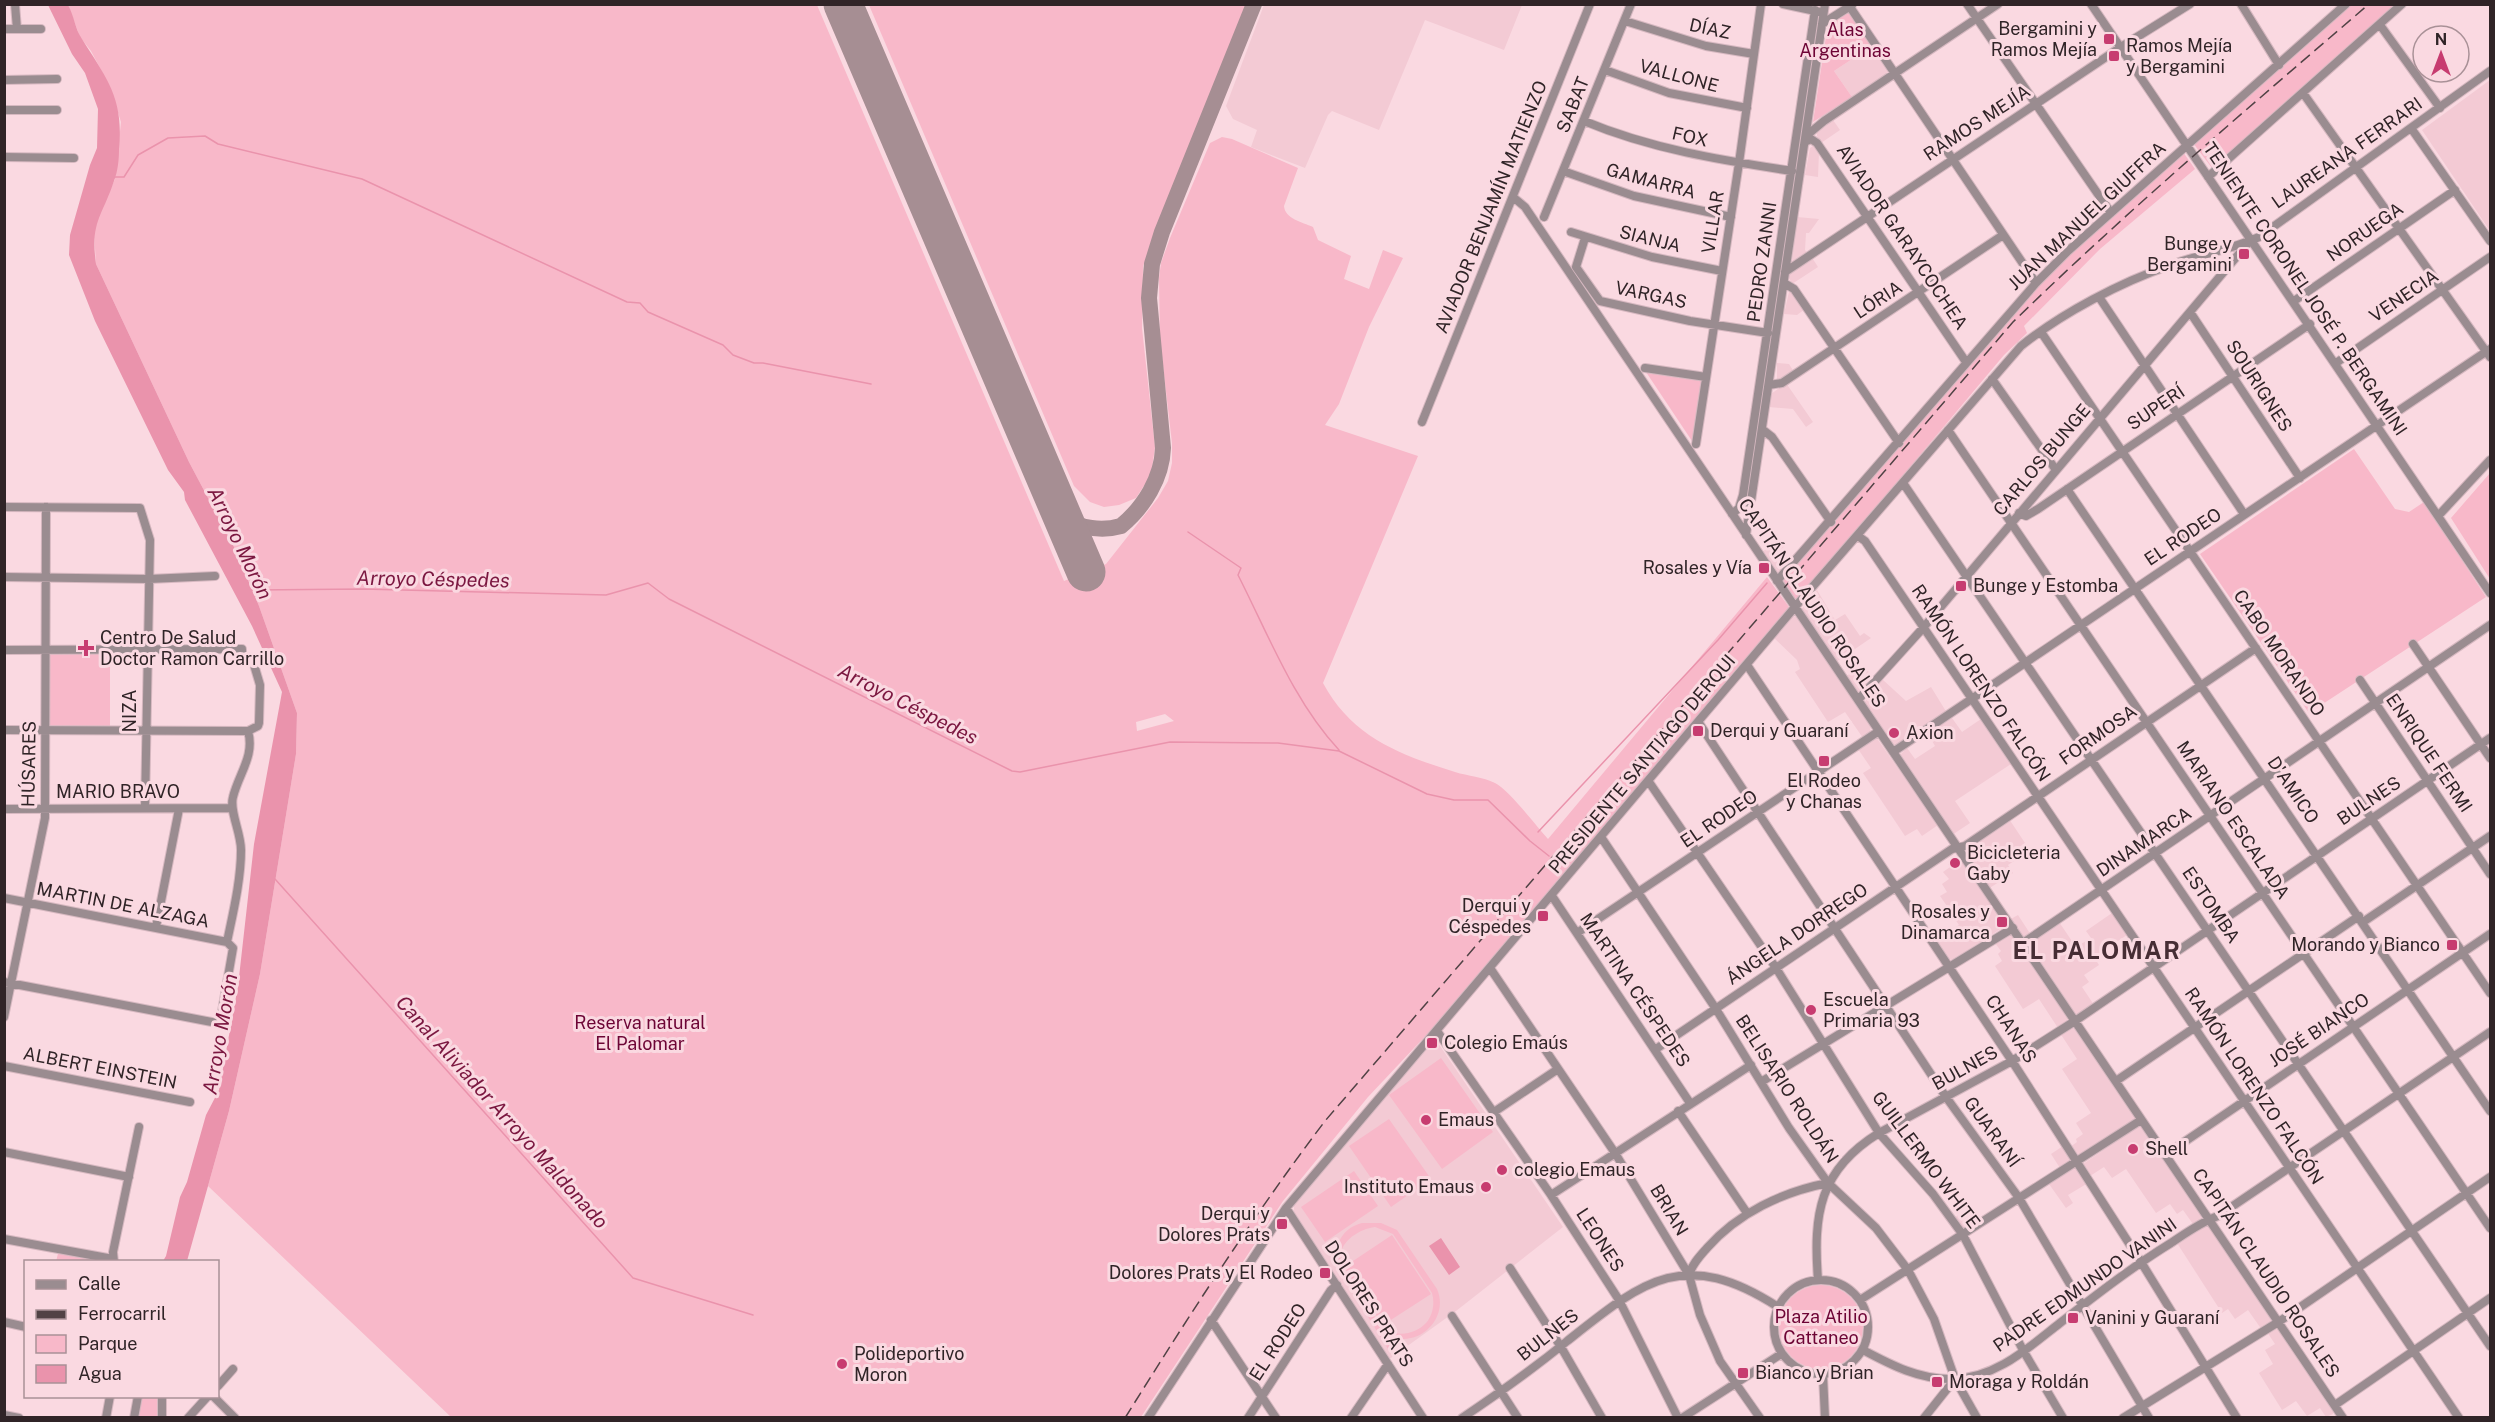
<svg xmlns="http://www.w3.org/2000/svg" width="2495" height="1422" font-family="'Public Sans',sans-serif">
<rect width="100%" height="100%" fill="#fad9e1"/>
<path fill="#f3cad4" d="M1264,5V4L1522,5L1504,50L1425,20L1379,130L1332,111L1328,115L1305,168L1251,147L1257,130L1233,119L1226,106Z
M1872,46L1889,72L1852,97L1834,71Z
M2490,80V231L2422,130Z
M1833,120L1840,130L1821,143L1817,136V130Z
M1813,146L1819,152L1818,177L1805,175L1810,148Z
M1797,217L1819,219L1809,233H1806L1805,250L1807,253L1792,261Z
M1811,256L1818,267L1792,284L1789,278V272Z
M1789,292H1792L1805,309L1797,315L1784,314Z
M1777,363L1789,364L1794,372L1777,381Z
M1786,383L1813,422L1806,427L1793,409L1769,407L1771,394Z
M1780,539L1786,545L1777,553L1788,564L1778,574L1762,552Z
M1817,590L1835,620L1845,614L1860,636L1864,633L1871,638L1836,662L1801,610Z
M1793,616L1797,617L1871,725L1870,733L1863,738L1845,712L1828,722L1795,672L1800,669L1797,660L1773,637Z
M1861,666L1869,672L1862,678L1869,686L1858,694L1845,677Z
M1882,679L1906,701L1931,687L1947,713L1893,747L1863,704Z
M1952,718L1962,732L1981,719L2011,764L1955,801L1970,823L1952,835L1899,756L1907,748L1915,759L1935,746L1928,734Z
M1876,737L1938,825L1922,836L1917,829L1905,836L1863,773L1871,768L1858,749Z
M2009,819L2025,843L2015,850L2020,857L2008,865L2013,873L1988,889L1965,850Z
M1960,856L2005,923V926L1953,960L1949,959L1935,938L1959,925L1953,916L1956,913L1952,908L1949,909L1940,896L1947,892L1942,884L1949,879L1943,872L1950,867L1948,864Z
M2112,913L2127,935L2094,957L2099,965L2084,975L2089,982L2082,987L2094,1005L2076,1015L2072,1014L2028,944L2059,922L2076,947L2091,938L2086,931Z
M2018,915L2031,935L2024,938L2020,936L2009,920Z
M2011,934L2067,1015L2068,1022L2058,1028L2039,999L2023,1009L1995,966L2002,961L1998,954L2001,951L1995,943Z
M2073,1027L2135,1115V1119L2079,1155L2070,1147L2077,1142L2076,1139L2083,1134L2076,1123L2091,1113L2062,1069L2077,1059L2060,1033Z
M1431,1039L1436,1040L1563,1227L1456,1311L1388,1360L1294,1214V1200Z
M2140,1125L2202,1215L2200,1220L2193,1224L2183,1210L2177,1214L2170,1204L2156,1213L2126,1169L2112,1178L2104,1167L2090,1176L2083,1164Z
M2063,1146L2070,1158L2068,1163L2060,1168L2051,1154Z
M2075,1168L2088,1183L2068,1195L2073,1203L2066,1208L2049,1184Z
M1971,1206L1980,1219L1968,1227H1962L1954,1218Z
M2209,1224L2272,1317L2273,1321L2262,1330L2248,1310L2235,1319L2228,1309L2222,1313L2177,1243Z
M2273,1329H2279L2334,1410L2333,1414L2326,1417L2320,1408L2307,1416L2296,1401L2282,1410L2259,1373L2273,1364L2265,1350L2275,1344L2267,1332Z"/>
<path fill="#f8b8c9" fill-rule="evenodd" d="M68,5H817L1064,581L1106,564L1158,498L1168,481L1172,463V443L1160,340L1159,278L1161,263L1170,238L1210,143L1222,137L1232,139L1298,168L1284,206C1285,219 1302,222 1313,227L1318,240L1351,256L1344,279L1369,289L1383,250L1403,258L1369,327L1339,404L1325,425L1418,456L1323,683C1352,737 1400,755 1455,772C1468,776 1483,777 1495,783C1508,789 1537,827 1548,839L1767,577L1789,607L1432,1029L1368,1097L1283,1201L1141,1417H451L208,1186L229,1111L260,974L296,754L297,713L259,606L234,547L189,462L96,264L94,232L97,219L115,179L121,122L109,85L91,51L80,37ZM1165,714L1174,721L1137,731L1136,722Z
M869,5H1247L1143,266L1142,328L1155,447L1151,475L1136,498L1119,505L1104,507L1090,502L1074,486Z
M2346,5H2402L2303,93L2212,168L2193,143Z
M1849,12L1872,46L1834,71L1852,97L1813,122L1828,23Z
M2183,152L2195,169L2100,249L2024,326L2027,333L2004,355L1795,604L1781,583L2036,283Z
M1646,372L1699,379L1702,382L1694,444Z
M2354,449L2395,509L2409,512L2424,502L2486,597L2309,713L2200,554Z
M2490,473V579L2451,518Z
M49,652H110V728L49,729Z
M1441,1058L1493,1132L1442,1169L1389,1095Z
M1389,1119L1431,1179L1391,1207L1349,1146Z
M1354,1171L1378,1206L1325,1242L1301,1207Z
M1362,1223H1381L1397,1230L1437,1289C1450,1319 1417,1350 1388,1335L1395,1345L1388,1349L1336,1265C1334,1245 1342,1228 1362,1223ZM1375,1227L1393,1234L1432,1293C1435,1303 1433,1315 1426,1323C1416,1334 1397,1338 1384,1328C1377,1322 1371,1310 1365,1302C1358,1291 1347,1279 1342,1267C1333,1246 1357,1229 1375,1227Z
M1392,1235L1431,1294L1383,1325L1344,1267Z
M59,1249L114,1262H56Z
M1779 1327a42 42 0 1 1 84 0a42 42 0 1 1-84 0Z
M141,1397H159V1417L136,1418Z"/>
<path fill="#ea93ac" d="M48,5H68C74,15 75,29 82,39C107,79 124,98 119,149C119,159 118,171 114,181C102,217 90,222 96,264L189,462L234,547L259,606L297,713L296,754L260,974L229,1111L187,1261H163L166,1256L180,1197L187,1182L206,1115L219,1090L238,986L254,844L282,692L252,626L185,500L184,492L168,470L95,321L69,255L70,235L90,165L97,148L98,109L85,73L72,54Z
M1441,1238L1460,1267L1449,1275L1429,1246Z"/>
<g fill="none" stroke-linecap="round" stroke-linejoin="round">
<path stroke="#ea93ac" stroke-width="1.5" d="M114,177H124L138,155L168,138L205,136L218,144L362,179L627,302L640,303L648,312L723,345L733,355L754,363H763L871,384
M1188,532L1241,568L1238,575C1268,634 1294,702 1339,750
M250,590L363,589L606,595L648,583L669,599L1012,771L1020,772L1170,742L1278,743L1339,751L1427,794L1454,800H1488L1530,841L1549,856
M1538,832L1718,640L1767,583
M275,879L633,1278L753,1315"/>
<path stroke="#a68e93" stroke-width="16" d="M1063,518C1082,528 1100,532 1121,526C1144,507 1162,478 1163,448L1149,298L1152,264L1162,232L1254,4"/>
<path stroke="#a68e93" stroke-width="39" d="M843,4L1086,572"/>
<g stroke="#d6b8c0" stroke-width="10">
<path id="minor" d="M15,4L17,29
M1783,4L1820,12
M1848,4L2036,283
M1967,4L2111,213
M2091,4L2490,593
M2241,4L2279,65
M1625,21L1706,46L1754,54
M1822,24L1852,5
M2380,25L2440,108
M4,29H41
M1605,70L1669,93L1747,108
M4,80L57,79
M2303,93L2490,357
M4,110H57
M1584,121C1651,149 1720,160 1792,171
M2411,128L2490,241
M1806,136L1824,121L1998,4
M1805,142L1811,139L1817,143L1966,362
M4,157L74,158
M1563,171L1634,196L1731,217
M2208,177L2402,4
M1513,197L1525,207L2343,1418
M1544,217L1631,4
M1571,232L1652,257L1722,271
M1585,238L1576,267L1600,301L1690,321L1768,333
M1785,272L2121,47L2190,4
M1784,283L1794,289L1899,443
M2099,297L2244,514
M2294,301L2455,190
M2190,312L2300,478
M2041,332L2490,993
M2336,363L2490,257
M1645,368L1706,377
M1992,379L2056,470
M1769,385L1782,383L2003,235
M1422,422L1590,4
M1763,430L1772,437L1831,522
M1948,430L2490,1228
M1696,444L1739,163L1761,4
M1903,483L2490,1346
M2067,489L2490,1111
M4,507L140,508L150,540L145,808
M2019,513L2026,516L2038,509L2310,324
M1732,514L1739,508L1743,495L1815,10
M2439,515L2490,460
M1746,535L1825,4
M1858,536L1865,541L2459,1418
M4,577L149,579L215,576
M1777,581L2036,283L2068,251L2346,4
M2413,644L2490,758
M4,650L242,649V655L252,658L260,685L259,723L258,726L248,731C255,756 239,773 233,797C229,811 241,832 241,850C241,880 233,913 227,942
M1747,665L2012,1061L2141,1262L2237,1418
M2360,680L2490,874
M1858,700L1923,628L2249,242
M1699,723L1946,1097L2019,1198L2149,1418
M4,730L248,731
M1893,752L2490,349
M1649,782L1776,968L1879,1133L1933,1194L1963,1235L2024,1352L2063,1418
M4,809L231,808
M1601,837L1716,1009L1789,1128L1828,1183L1876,1228L1908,1270L1934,1319L1955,1379L1977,1418
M1552,896L1690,1103
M4,898L227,942L233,948L221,1017L217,1023L4,982
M2363,922L2490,836
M156,927L179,809
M1577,933L1879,731
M2023,943L2490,625
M1490,968L1615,1153L1689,1275L1700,1315L1720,1361L1760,1418
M4,1017L45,818L46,507
M1437,1031L1551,1195L1619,1300L1678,1418
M1656,1049L1952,849L1965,846L2256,648
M4,1066L190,1102
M2116,1081L2359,916
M1761,1082L2013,928
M1678,1111L1747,1213
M1494,1112L1558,1069
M4,1152L129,1177
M2165,1155L2490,934
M1551,1195L1751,1065
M1286,1208L1423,1418
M4,1239L113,1259
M114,1262L113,1252L139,1127
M1510,1268L1561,1347L1602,1418
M1689,1275C1692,1264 1700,1256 1707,1248C1738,1213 1782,1192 1828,1183
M1774 1327a47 47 0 1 1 94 0a47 47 0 1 1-94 0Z
M1818,1280C1813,1214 1819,1170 1879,1133L2012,1061L2075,1021L2490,738
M1860,1300L2141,1120
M1452,1316L1518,1418
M1211,1320L1276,1418
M4,1322L26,1327
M1863,1350C1891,1365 1920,1380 1953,1379C1996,1378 2028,1348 2060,1323C2096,1295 2132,1267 2171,1243C2186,1233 2201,1222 2218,1216L2490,1032
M1823,1375L1825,1418
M218,1386L233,1369
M213,1396L235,1418
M2335,1405L2490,1298
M4,1415L19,1418
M106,1418L110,1396
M134,1418L138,1396
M162,1418V1396
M188,1418L208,1396
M1148,1418L1286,1208L1795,607L2021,346C2062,313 2121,282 2171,265C2199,254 2231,250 2259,237L2490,71
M1248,1418L1331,1290L1337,1285
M1351,1418L1388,1364
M1462,1418C1498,1394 1533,1369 1566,1342C1643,1281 1683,1246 1778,1307
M1682,1418L1781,1354
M1924,1418L1955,1379
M2123,1418L2280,1321L2490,1177"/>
</g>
<use href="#minor" stroke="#9a8c90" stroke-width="8"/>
<path stroke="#514245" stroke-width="1.5" stroke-dasharray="12 6" stroke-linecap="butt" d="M1125,1418C1188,1317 1253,1216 1325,1121L2013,322C2127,211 2248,108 2369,4"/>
</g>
<g fill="#c73c70" stroke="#fad9e1" stroke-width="2">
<rect x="2103" y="33" width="12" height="12" rx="3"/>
<rect x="2108" y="50" width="12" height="12" rx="3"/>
<rect x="2238" y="248" width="12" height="12" rx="3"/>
<rect x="1758" y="562" width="12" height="12" rx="3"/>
<rect x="1955" y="580" width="12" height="12" rx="3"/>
<path d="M83 639h6v6h6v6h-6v6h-6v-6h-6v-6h6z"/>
<rect x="1692" y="725" width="12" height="12" rx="3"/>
<circle cx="1894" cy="733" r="6"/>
<rect x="1818" y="755" width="12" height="12" rx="3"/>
<circle cx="1955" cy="863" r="6"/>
<rect x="1537" y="910" width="12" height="12" rx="3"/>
<rect x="1996" y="916" width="12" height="12" rx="3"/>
<rect x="2446" y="939" width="12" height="12" rx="3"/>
<circle cx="1811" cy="1010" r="6"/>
<rect x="1426" y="1037" width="12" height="12" rx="3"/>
<circle cx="1426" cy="1120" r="6"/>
<circle cx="2133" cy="1149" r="6"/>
<circle cx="1502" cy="1170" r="6"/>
<circle cx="1486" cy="1187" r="6"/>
<rect x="1276" y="1218" width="12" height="12" rx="3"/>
<rect x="1319" y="1267" width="12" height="12" rx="3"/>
<rect x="2067" y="1312" width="12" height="12" rx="3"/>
<circle cx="842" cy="1364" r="6"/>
<rect x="1737" y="1367" width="12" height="12" rx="3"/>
<rect x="1931" y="1376" width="12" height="12" rx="3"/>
</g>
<g text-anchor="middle" stroke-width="6" stroke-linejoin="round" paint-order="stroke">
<g font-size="18" fill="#302427" stroke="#fad9e1">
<text transform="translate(1710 29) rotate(12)" y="6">DÍAZ</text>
<text transform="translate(1679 76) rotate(15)" y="6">VALLONE</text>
<text transform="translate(1573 105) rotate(-68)" y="6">SABAT</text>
<text transform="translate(1977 123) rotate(-33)" y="6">RAMOS MEJÍA</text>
<text transform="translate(1690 137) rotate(13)" y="6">FOX</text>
<text transform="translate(2347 153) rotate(-35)" y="6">LAUREANA FERRARI</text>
<text transform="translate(1651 181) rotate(15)" y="6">GAMARRA</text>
<text transform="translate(1491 207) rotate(-68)" y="6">AVIADOR BENJAMÍN MATIENZO</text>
<text transform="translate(2087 216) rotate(-43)" y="6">JUAN MANUEL GIUFFRA</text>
<text transform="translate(1713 222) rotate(-81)" y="6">VILLAR</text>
<text transform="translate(2365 232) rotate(-35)" y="6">NORUEGA</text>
<text transform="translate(1902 237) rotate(56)" y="6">AVIADOR GARAYCOCHEA</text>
<text transform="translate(1650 239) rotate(14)" y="6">SIANJA</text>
<text transform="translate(1762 262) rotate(-82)" y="6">PEDRO ZANNI</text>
<text transform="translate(2305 289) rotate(56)" y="6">TENIENTE CORONEL JOSÉ P. BERGAMINI</text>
<text transform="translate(1651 295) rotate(12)" y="6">VARGAS</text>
<text transform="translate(2404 296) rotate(-34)" y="6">VENECIA</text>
<text transform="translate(1878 300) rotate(-33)" y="6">LÓRIA</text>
<text transform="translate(2259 386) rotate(57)" y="6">SOURIGNES</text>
<text transform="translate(2156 408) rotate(-34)" y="6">SUPERÍ</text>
<text transform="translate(2042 460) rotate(-50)" y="6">CARLOS BUNGE</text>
<text transform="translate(2183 537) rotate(-34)" y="6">EL RODEO</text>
<text transform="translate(1812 603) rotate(56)" y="6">CAPITÁN CLAUDIO ROSALES</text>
<text transform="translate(2279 653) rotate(56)" y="6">CABO MORANDO</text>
<text transform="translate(1981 683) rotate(56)" y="6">RAMÓN LORENZO FALCÓN</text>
<text transform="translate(130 711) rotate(-90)" y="6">NIZA</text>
<text transform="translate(2098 735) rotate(-35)" y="6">FORMOSA</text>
<text transform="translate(2429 753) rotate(56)" y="6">ENRIQUE FERMI</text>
<text transform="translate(29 764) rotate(-89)" y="6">HÚSARES</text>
<text transform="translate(1642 764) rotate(-50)" y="6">PRESIDENTE SANTIAGO DERQUI</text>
<text transform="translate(2293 790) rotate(56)" y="6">D'AMICO</text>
<text x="118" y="798">MARIO BRAVO</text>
<text transform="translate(2369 801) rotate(-34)" y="6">BULNES</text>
<text transform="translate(1719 819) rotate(-34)" y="6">EL RODEO</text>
<text transform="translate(2233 820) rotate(56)" y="6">MARIANO ESCALADA</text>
<text transform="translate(2144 842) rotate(-34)" y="6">DINAMARCA</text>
<text transform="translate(123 905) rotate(11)" y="6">MARTIN DE ALZAGA</text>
<text transform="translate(2211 905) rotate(56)" y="6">ESTOMBA</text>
<text transform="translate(1797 934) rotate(-34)" y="6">ÁNGELA DORREGO</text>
<text transform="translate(1635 990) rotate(56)" y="6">MARTINA CÉSPEDES</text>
<text transform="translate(2011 1029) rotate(57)" y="6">CHANAS</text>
<text transform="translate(2319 1030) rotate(-34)" y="6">JOSÉ BIANCO</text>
<text transform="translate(100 1068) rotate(11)" y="6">ALBERT EINSTEIN</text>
<text transform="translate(1965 1068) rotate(-29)" y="6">BULNES</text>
<text transform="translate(2254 1086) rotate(56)" y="6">RAMÓN LORENZO FALCÓN</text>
<text transform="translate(1787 1089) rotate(57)" y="6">BELISARIO ROLDÁN</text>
<text transform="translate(1992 1132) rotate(54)" y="6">GUARANÍ</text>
<text transform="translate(1926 1160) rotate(53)" y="6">GUILLERMO WHITE</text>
<text transform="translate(1669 1210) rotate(59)" y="6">BRIAN</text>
<text transform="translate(1600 1240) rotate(57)" y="6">LEONES</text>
<text transform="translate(2266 1273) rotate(56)" y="6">CAPITÁN CLAUDIO ROSALES</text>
<text transform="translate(2085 1285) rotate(-35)" y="6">PADRE EDMUNDO VANINI</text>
<text transform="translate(1369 1304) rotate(57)" y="6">DOLORES PRATS</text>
<text transform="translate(1548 1335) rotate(-38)" y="6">BULNES</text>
<text transform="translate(1278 1342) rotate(-57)" y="6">EL RODEO</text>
</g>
<g font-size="18" fill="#302427" stroke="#fad9e1" text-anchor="start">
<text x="2097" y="35" text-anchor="end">Bergamini y<tspan x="2097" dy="21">Ramos Mejía</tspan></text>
<text x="2126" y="52">Ramos Mejía<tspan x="2126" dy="21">y Bergamini</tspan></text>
<text x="2232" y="250" text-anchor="end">Bunge y<tspan x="2232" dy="21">Bergamini</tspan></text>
<text x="1752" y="574" text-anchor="end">Rosales y Vía</text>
<text x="1973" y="592">Bunge y Estomba</text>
<text x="100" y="644">Centro De Salud<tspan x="100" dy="21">Doctor Ramon Carrillo</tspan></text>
<text x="1710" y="737">Derqui y Guaraní</text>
<text x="1906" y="739">Axion</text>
<text x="1824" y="787" text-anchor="middle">El Rodeo<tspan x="1824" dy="21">y Chanas</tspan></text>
<text x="1967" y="859">Bicicleteria<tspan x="1967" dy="21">Gaby</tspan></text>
<text x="1531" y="912" text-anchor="end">Derqui y<tspan x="1531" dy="21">Céspedes</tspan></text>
<text x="1990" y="918" text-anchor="end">Rosales y<tspan x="1990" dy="21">Dinamarca</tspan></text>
<text x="2440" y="951" text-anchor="end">Morando y Bianco</text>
<text x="1823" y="1006">Escuela<tspan x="1823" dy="21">Primaria 93</tspan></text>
<text x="1444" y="1049">Colegio Emaús</text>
<text x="1438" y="1126">Emaus</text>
<text x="2145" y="1155">Shell</text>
<text x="1514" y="1176">colegio Emaus</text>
<text x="1474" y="1193" text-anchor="end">Instituto Emaus</text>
<text x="1270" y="1220" text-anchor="end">Derqui y<tspan x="1270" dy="21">Dolores Prats</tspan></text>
<text x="1313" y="1279" text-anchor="end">Dolores Prats y El Rodeo</text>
<text x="2085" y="1324">Vanini y Guaraní</text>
<text x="854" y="1360">Polideportivo<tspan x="854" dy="21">Moron</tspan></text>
<text x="1755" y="1379">Bianco y Brian</text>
<text x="1949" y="1388">Moraga y Roldán</text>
</g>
<g font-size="18" fill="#6d0435" stroke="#fad9e1">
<text x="1845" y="36">Alas<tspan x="1845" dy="21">Argentinas</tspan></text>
<text x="640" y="1029">Reserva natural<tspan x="640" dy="21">El Palomar</tspan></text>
<text x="1821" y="1323">Plaza Atilio<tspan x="1821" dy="21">Cattaneo</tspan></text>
</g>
<g font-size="20" font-style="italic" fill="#7b1740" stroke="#fad9e1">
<text transform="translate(240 543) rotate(64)" y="7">Arroyo Morón</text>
<text transform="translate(433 579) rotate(1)" y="7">Arroyo Céspedes</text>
<text transform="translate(908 704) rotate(27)" y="7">Arroyo Céspedes</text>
<text transform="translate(220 1034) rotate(-80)" y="7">Arroyo Morón</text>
<text transform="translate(502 1112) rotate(48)" y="7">Canal Aliviador Arroyo Maldonado</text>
</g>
<g font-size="24" font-weight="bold" letter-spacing="1.5" fill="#462d34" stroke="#fad9e1">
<text x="2097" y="959">EL PALOMAR</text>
</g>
</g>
<rect width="2495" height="1422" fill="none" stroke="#302427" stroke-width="12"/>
<rect x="24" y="1260" width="195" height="138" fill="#fad9e1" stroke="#a99197" stroke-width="1.5"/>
<rect x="36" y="1280" width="30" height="9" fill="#9a8c90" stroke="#a99197" stroke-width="1.5"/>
<text x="78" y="1290" font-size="18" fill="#302427">Calle</text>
<rect x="36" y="1310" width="30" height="9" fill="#514245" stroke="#a99197" stroke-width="1.5"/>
<text x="78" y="1320" font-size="18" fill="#302427">Ferrocarril</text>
<rect x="36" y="1335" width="30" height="18" fill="#f8b8c9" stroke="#a99197" stroke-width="1.5"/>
<text x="78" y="1350" font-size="18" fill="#302427">Parque</text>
<rect x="36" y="1365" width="30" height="18" fill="#ea93ac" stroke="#a99197" stroke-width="1.5"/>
<text x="78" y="1380" font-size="18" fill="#302427">Agua</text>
<g transform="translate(2441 54)"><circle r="28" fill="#fad9e1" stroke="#a99197" stroke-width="1.5"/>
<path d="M0-4.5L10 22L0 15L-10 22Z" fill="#c73c70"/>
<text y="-9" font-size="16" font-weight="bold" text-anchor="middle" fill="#302427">N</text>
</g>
</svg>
